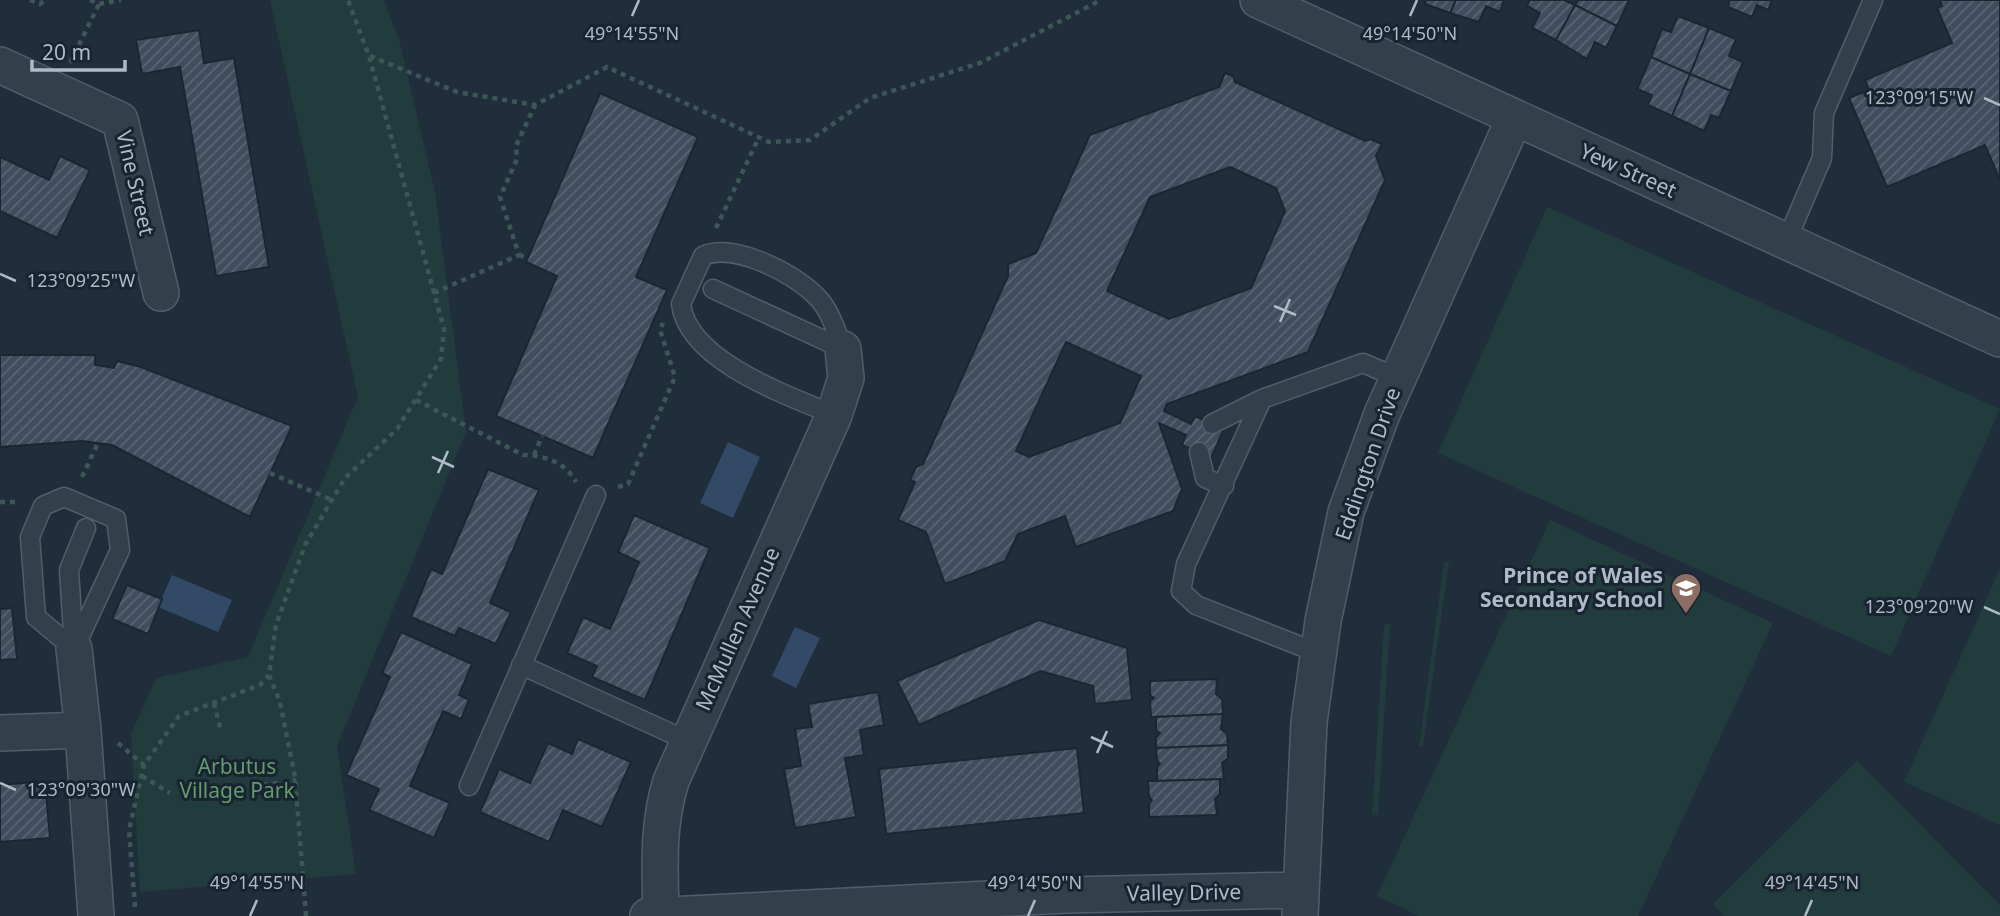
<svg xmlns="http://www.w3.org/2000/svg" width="2000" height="916" font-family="'Noto Sans',sans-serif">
<defs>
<pattern id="building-hatch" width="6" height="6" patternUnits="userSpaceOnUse" patternTransform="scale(1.75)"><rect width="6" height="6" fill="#3f4d5e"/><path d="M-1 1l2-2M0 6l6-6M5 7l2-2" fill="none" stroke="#586574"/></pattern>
</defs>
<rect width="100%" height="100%" fill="#202e3c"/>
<path fill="#223b3d" d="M270,0H384L400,43L435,192L466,432L337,746L356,874L140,892L131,734L156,678L248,657L358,397Z
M1547,207L2000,409L1891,656L1438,453Z
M1550,520L1773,623L1638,916H1419L1377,896Z
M1444,562H1449L1423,747L1419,746Z
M2000,569V825L1904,782Z
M1390,624L1378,815H1372L1384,625Z
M1857,761L2000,905V916H1725L1713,904Z"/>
<path fill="#324a65" d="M728,442L760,457L733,518L700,503Z
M172,575L232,600L218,632L158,607Z
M795,627L820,638L796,688L772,676Z"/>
<path fill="url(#building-hatch)" stroke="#1b2633" stroke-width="2" fill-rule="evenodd" d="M1426,0H1456L1450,13L1425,4Z
M1456,0H1504L1500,12L1486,6L1479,22L1450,13Z
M1530,0H1564L1575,5L1556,40L1532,28L1540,13L1527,6Z
M1578,0H1629L1617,26L1575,5Z
M1730,0H1772L1768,10L1757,5L1752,17L1728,7Z
M1940,0H2000V180L1985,145L1887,187L1849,98L1869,90L1865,80L1952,43L1937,8L1942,6Z
M1575,5L1617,26L1606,48L1595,42L1587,59L1556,40Z
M1678,16L1709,28L1690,74L1651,57L1662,29L1671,32Z
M1709,28L1736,39L1729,56L1743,62L1731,91L1690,74Z
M199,30L204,63L234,58L269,267L216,276L180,67L142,74L136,40Z
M1651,57L1690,74L1672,116L1648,105L1652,95L1637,89Z
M1225,73L1233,76L1235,82L1365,141L1370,139L1382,144L1376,156L1385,180L1308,352L1167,404L1164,411L1191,424L1195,416L1224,429L1211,458L1182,445L1186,435L1159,423L1182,489L1173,511L1076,547L1065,516L1018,534L1005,561L945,584L926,532L898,520L915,482L910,480L916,467L923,464L1008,276V264L1036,253L1090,135L1219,87ZM1230,167L1276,188L1285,211L1251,288L1169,319L1107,291L1150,197ZM1066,342L1141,376L1120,423L1029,457L1016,451Z
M1690,74L1731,91L1719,118L1711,115L1704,131L1672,116Z
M600,93L698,137L636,277L667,290L593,458L496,416L557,276L526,262Z
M60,156L90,170L57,238L0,211V157L49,180Z
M0,355H95V365L114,368L117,361L141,367L292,426L250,517L112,445L82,441L0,447Z
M488,469L539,490L490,603L511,612L496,644L459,628L455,636L411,617L431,569L442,574Z
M634,515L710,548L645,700L592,677L597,666L567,653L583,617L610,629L639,562L618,552Z
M127,585L162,599L148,634L112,619Z
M12,608L17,659L0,660V609Z
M1039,620L1127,648L1132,700L1095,704L1093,686L1041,671L919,725L897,681Z
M401,632L472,664L459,695L469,700L461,719L443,711L410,786L450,803L434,838L369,810L379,789L346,775L390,677L382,673Z
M1217,679L1216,694L1222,699L1223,714L1151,717L1150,701L1154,698L1150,695V681Z
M878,692L884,725L860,730L864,755L845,758L856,817L795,828L784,769L801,766L795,729L812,727L808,704Z
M1223,714L1221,729L1227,734L1228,745L1156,748V737L1160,733L1156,730V717Z
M578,739L631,762L602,827L563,810L549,842L480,812L499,769L530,783L548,743L572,754Z
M1228,745V758L1222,763L1224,779L1157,781V767L1160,764L1157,760L1156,748Z
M1077,748L1084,813L886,834L879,769Z
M1220,779V794L1215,799L1217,815L1149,817V804L1152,800L1149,797L1148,781Z
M45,781L50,838L0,842V785Z"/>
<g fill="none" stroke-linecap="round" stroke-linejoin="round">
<g stroke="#525d6a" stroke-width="21">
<path id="service" d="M1786,242L1822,158L1824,113L1873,0
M713,289L843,349
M834,415C787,395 688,361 681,304L703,256C733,242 794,273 816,296C830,309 836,331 843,349
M1212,424L1262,399
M1199,452L1205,478L1224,486
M64,497L116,519L120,550L74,649L36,617L30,537L43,506Z
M74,649L69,570L86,528
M1318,653L1196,605L1181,591L1186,564L1262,399L1363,363L1398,378
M521,665L688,741
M469,786L596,495"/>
</g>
<g stroke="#525d6a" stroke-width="38">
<path id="minor" d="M1258,0L2000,339
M0,65L120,120L161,293
M74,649L83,730
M0,733L83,730L96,916
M648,916L1067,895L1300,890
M661,916C660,869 657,826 671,781L834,415L846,378L843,349
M1300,916L1309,722L1323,621L1346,512L1382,414L1514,119"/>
</g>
<path stroke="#3d5757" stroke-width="4.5" stroke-dasharray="5 5" stroke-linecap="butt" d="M30,0L40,4L45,0
M90,0L99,4L121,0
M370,56L457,92L535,105L607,67L769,142L810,140L870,98L980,63L1101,0
M70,63L99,4
M716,228L759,137
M519,255L528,258
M434,293L519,255L500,197L517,159L516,146L535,105
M416,400L523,455C545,455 566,463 576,482
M534,455L542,436
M270,473L332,500
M82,477L98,443
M618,487L628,484L675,377L660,330L663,323
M0,502H19
M214,703L221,731
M118,743L144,765L179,716L260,685L269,675
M142,776L170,793
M263,785L296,780
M135,907L129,830L144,765
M306,916L295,777L280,702L269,675L276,625L305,545L345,478L397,429L441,359L444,329L369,56L348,0"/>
<use href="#service" stroke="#343f4c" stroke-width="18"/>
<use href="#minor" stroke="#343f4c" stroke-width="35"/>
</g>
<path fill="none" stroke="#afbac8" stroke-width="2.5" d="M632,16L639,0M1410,16L1417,0M1984,98L2000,105M0,274L16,281M1274,306L1296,315M1280,322L1290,299M432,457L454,467M438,473L448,451M1984,607L2000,614M1091,737L1113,747M1097,753L1107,731M0,783L16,790M250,916L257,900M1028,916L1035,900M1805,916L1812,900"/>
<defs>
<g id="school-pin" transform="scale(1.575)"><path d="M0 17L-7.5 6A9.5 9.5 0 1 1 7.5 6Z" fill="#8d6e63" stroke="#192431"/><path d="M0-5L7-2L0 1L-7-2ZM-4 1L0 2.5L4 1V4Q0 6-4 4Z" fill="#fff"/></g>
</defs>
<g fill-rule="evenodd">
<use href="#school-pin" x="1686" y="588"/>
</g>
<g text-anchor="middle" stroke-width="6" stroke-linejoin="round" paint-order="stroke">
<g font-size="21" fill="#afbac8" stroke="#192431">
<text transform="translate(1628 171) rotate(24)" y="7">Yew Street</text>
<text transform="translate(135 183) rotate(77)" y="7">Vine Street</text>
<text transform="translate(1368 464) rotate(-71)" y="7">Eddington Drive</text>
<text transform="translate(738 629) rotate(-66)" y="7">McMullen Avenue</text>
<text transform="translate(1184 893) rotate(-1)" y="7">Valley Drive</text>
</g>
<g font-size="21" font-weight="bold" fill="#afbac8" stroke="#192431" text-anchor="end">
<text x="1663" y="583">Prince of Wales<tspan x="1663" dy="24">Secondary School</tspan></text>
</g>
<g font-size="21" fill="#649b6d" stroke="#192431">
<text x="237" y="774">Arbutus<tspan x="237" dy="24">Village Park</tspan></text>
</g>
</g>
<g font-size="18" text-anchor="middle" fill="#afbac8" stroke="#192431" stroke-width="6" stroke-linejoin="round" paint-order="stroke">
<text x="632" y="40">49°14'55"N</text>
<text x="1410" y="40">49°14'50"N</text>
<text x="1919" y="104">123°09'15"W</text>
<text x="81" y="287">123°09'25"W</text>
<text x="1919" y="613">123°09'20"W</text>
<text x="81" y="796">123°09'30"W</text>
<text x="257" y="889">49°14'55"N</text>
<text x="1035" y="889">49°14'50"N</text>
<text x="1812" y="889">49°14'45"N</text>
</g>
<path d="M32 60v10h93v-10" fill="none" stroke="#afbac8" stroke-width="3.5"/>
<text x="42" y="60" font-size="21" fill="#afbac8" stroke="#192431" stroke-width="5" paint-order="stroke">20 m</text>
</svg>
